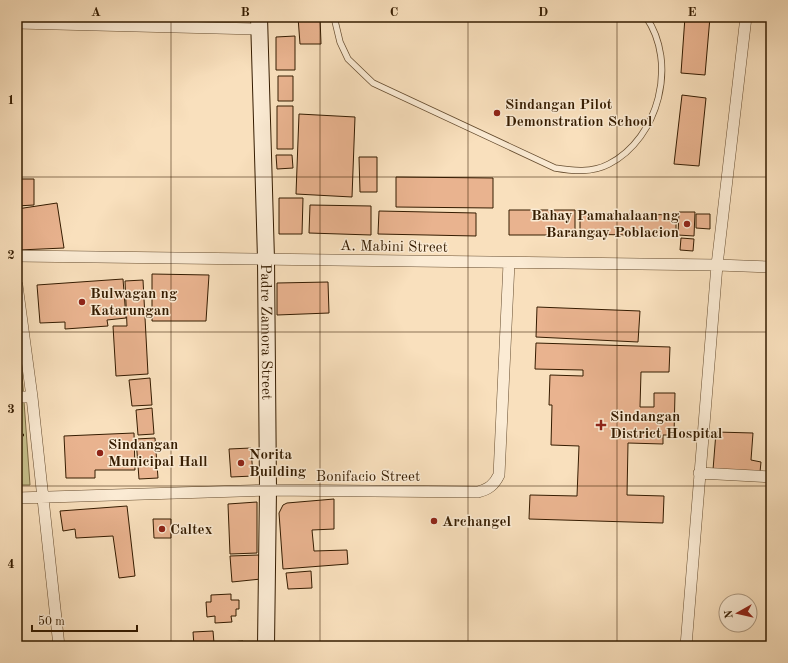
<svg xmlns="http://www.w3.org/2000/svg" width="788" height="663" font-family="'Old Standard TT',serif">
<rect width="100%" height="100%" fill="#f9e0bd"/>
<filter id="stains"><feTurbulence type="fractalNoise" baseFrequency=".005" numOctaves="4"/><feColorMatrix values="0 0 0 0 .2 0 0 0 0 .09 0 0 0 0 .02 0 0 0 .5 -.17"/></filter>
<radialGradient id="worn" r=".72"><stop offset=".6" stop-color="#630" stop-opacity="0"/><stop offset="1" stop-color="#630" stop-opacity=".3"/></radialGradient>
<path fill="#c6c08c" stroke="#7e6e46" d="M17,304L30,485H17Z"/>
<path fill="#e9b38f" stroke="#351c01" d="M298,17H320L321,44H300Z
M685,17H710L705,75L681,73Z
M295,36V70H276V37Z
M278,76H293V101H278Z
M682,95L706,98L699,166L674,164Z
M277,106H293V149H277Z
M299,114L355,117L352,197L296,194Z
M276,155H292L293,168L277,169Z
M359,157H377V192H360Z
M396,177L493,178V208L396,207Z
M17,179H34V205L17,206Z
M279,198H303L302,234H279Z
M57,203L64,248L19,250L17,209Z
M310,205L371,206V235L309,233Z
M509,210H575V235H509Z
M379,211L476,213V236L378,234Z
M679,212H695L694,236L678,235Z
M580,213L676,215V236L580,234Z
M696,214H710V229L696,228Z
M681,238L694,239L693,251L680,250Z
M152,274L209,275L206,321H152Z
M123,279L126,318L107,320L108,326L65,329V322L40,323L37,285Z
M143,280L148,374L116,376L113,326H127L125,281Z
M328,282L329,313L277,315V283Z
M537,307L640,311L638,342L536,337Z
M536,343L670,347L669,372H641L640,407H654V393H675L674,435H663V444L628,443L627,495L664,496L663,523L529,519L530,495L577,496L579,446L551,445L552,405H549L550,375L583,376V370L535,369Z
M150,378L152,405L132,406L129,380Z
M152,408L154,434L138,435L136,410Z
M716,432L753,433L751,460L761,462L760,472L713,470Z
M134,433L135,470H95V478H66L64,436Z
M155,438L158,478L139,479L136,439Z
M251,448L253,476L231,477L229,449Z
M334,499V529L312,530L314,551L347,550L348,564L283,569L279,513L283,505L287,503Z
M257,502V553L230,554L228,504Z
M127,506L135,576L119,578L113,536L76,538L75,529L63,531L60,511Z
M153,519H171V538H154Z
M259,555L261,579L232,582L230,556Z
M311,571L312,588L288,589L286,573Z
M231,594V600H239V609H236V616H231L232,622L215,623V616L207,617L206,602H211V595Z
M213,631L214,643L243,641V646H194L193,632Z"/>
<g fill="none" stroke-linecap="round" stroke-linejoin="round">
<g stroke="#664d30" stroke-width="7">
<path id="lane" d="M334,17L340,42L348,59L373,83L555,168C573,171 592,173 609,164C659,138 678,63 646,17"/>
</g>
<g stroke="#664d30" stroke-width="12">
<path id="street" d="M17,23L259,29
M17,256L717,265L771,267
M17,285L32,397L59,646
M17,397H32
M699,473L771,477
M17,498L268,490L478,492C489,489 494,485 499,475L509,263
M686,646L717,265L746,17"/>
</g>
<g stroke="#351c01" stroke-width="18">
<g id="secondary">
<path id="s1" d="M259,17L266,259L268,490L266,646"/>
</g>
</g>
<path stroke="#351c01" stroke-width="2.5" stroke-dasharray="1 2" stroke-linecap="butt" d="M17,435H24"/>
<use href="#lane" stroke="#fbebd4" stroke-width="5.5"/>
<use href="#street" stroke="#fbebd4" stroke-width="11"/>
<use href="#secondary" stroke="#fbebd4" stroke-width="16"/>
</g>
<path fill="none" stroke="#351c01" stroke-width="1" stroke-opacity="0.55" d="M171,17V646M320,17V646M468,17V646M617,17V646M17,177H771M17,332H771M17,486H771"/>
<g fill="#8f2418" stroke="#fbebd4" stroke-width="1.5">
<circle cx="497" cy="113" r="4"/>
<circle cx="687" cy="224" r="4"/>
<circle cx="82" cy="302" r="4"/>
<path d="M599 419h4v4h4v4h-4v4h-4v-4h-4v-4h4z"/>
<circle cx="100" cy="453" r="4"/>
<circle cx="241" cy="463" r="4"/>
<circle cx="434" cy="521" r="4"/>
<circle cx="162" cy="529" r="4"/>
</g>
<g text-anchor="middle" stroke-width="3" stroke-linejoin="round" paint-order="stroke">
<g font-size="15" font-weight="bold" fill="#351c01" stroke="#fbebd4" text-anchor="start">
<text x="505" y="109">Sindangan Pilot<tspan x="505" dy="17">Demonstration School</tspan></text>
<text x="679" y="220" text-anchor="end">Bahay Pamahalaan ng<tspan x="679" dy="17">Barangay Poblacion</tspan></text>
<text x="90" y="298">Bulwagan ng<tspan x="90" dy="17">Katarungan</tspan></text>
<text x="610" y="421">Sindangan<tspan x="610" dy="17">District Hospital</tspan></text>
<text x="108" y="449">Sindangan<tspan x="108" dy="17">Municipal Hall</tspan></text>
<text x="249" y="459">Norita<tspan x="249" dy="17">Building</tspan></text>
<text x="442" y="526">Archangel</text>
<text x="170" y="534">Caltex</text>
</g>
<g font-size="15" fill="#351c01" stroke="#fbebd4">
<text transform="translate(394 246) rotate(1)" y="5">A. Mabini Street</text>
<text dy="5" stroke="none"><textPath href="#s1" startOffset="315">Padre Zamora Street</textPath></text>
<text x="368" y="481">Bonifacio Street</text>
</g>
</g>
<rect width="788" height="663" fill="none" stroke="#f9e0bd" stroke-width="44"/>
<g transform="translate(738 613) rotate(262)"><circle r="19" fill="#fbebd4" stroke="#ac9880"/>
<path d="M0-3L7 15L0 10L-7 15Z" fill="#8f2418"/>
<text y="-6" font-size="11" font-weight="bold" text-anchor="middle" fill="#351c01">N</text>
</g>
<path d="M32 625v6h105v-6" fill="none" stroke="#351c01" stroke-width="2"/>
<text x="38" y="625" font-size="12" fill="#351c01" stroke="#fbebd4" stroke-width="3" paint-order="stroke">50 m</text>
<rect x="22" y="22" width="744" height="619" fill="none" stroke="#351c01" stroke-width="1.5"/>
<g font-size="13" text-anchor="middle" font-weight="bold" fill="#351c01">
<text x="96" y="16">A</text>
<text x="245" y="16">B</text>
<text x="394" y="16">C</text>
<text x="543" y="16">D</text>
<text x="692" y="16">E</text>
<text x="11" y="104">1</text>
<text x="11" y="259">2</text>
<text x="11" y="413">3</text>
<text x="11" y="568">4</text>
</g>
<rect width="100%" height="100%" filter="url(#stains)"/>
<rect width="100%" height="100%" fill="url(#worn)"/>
</svg>
